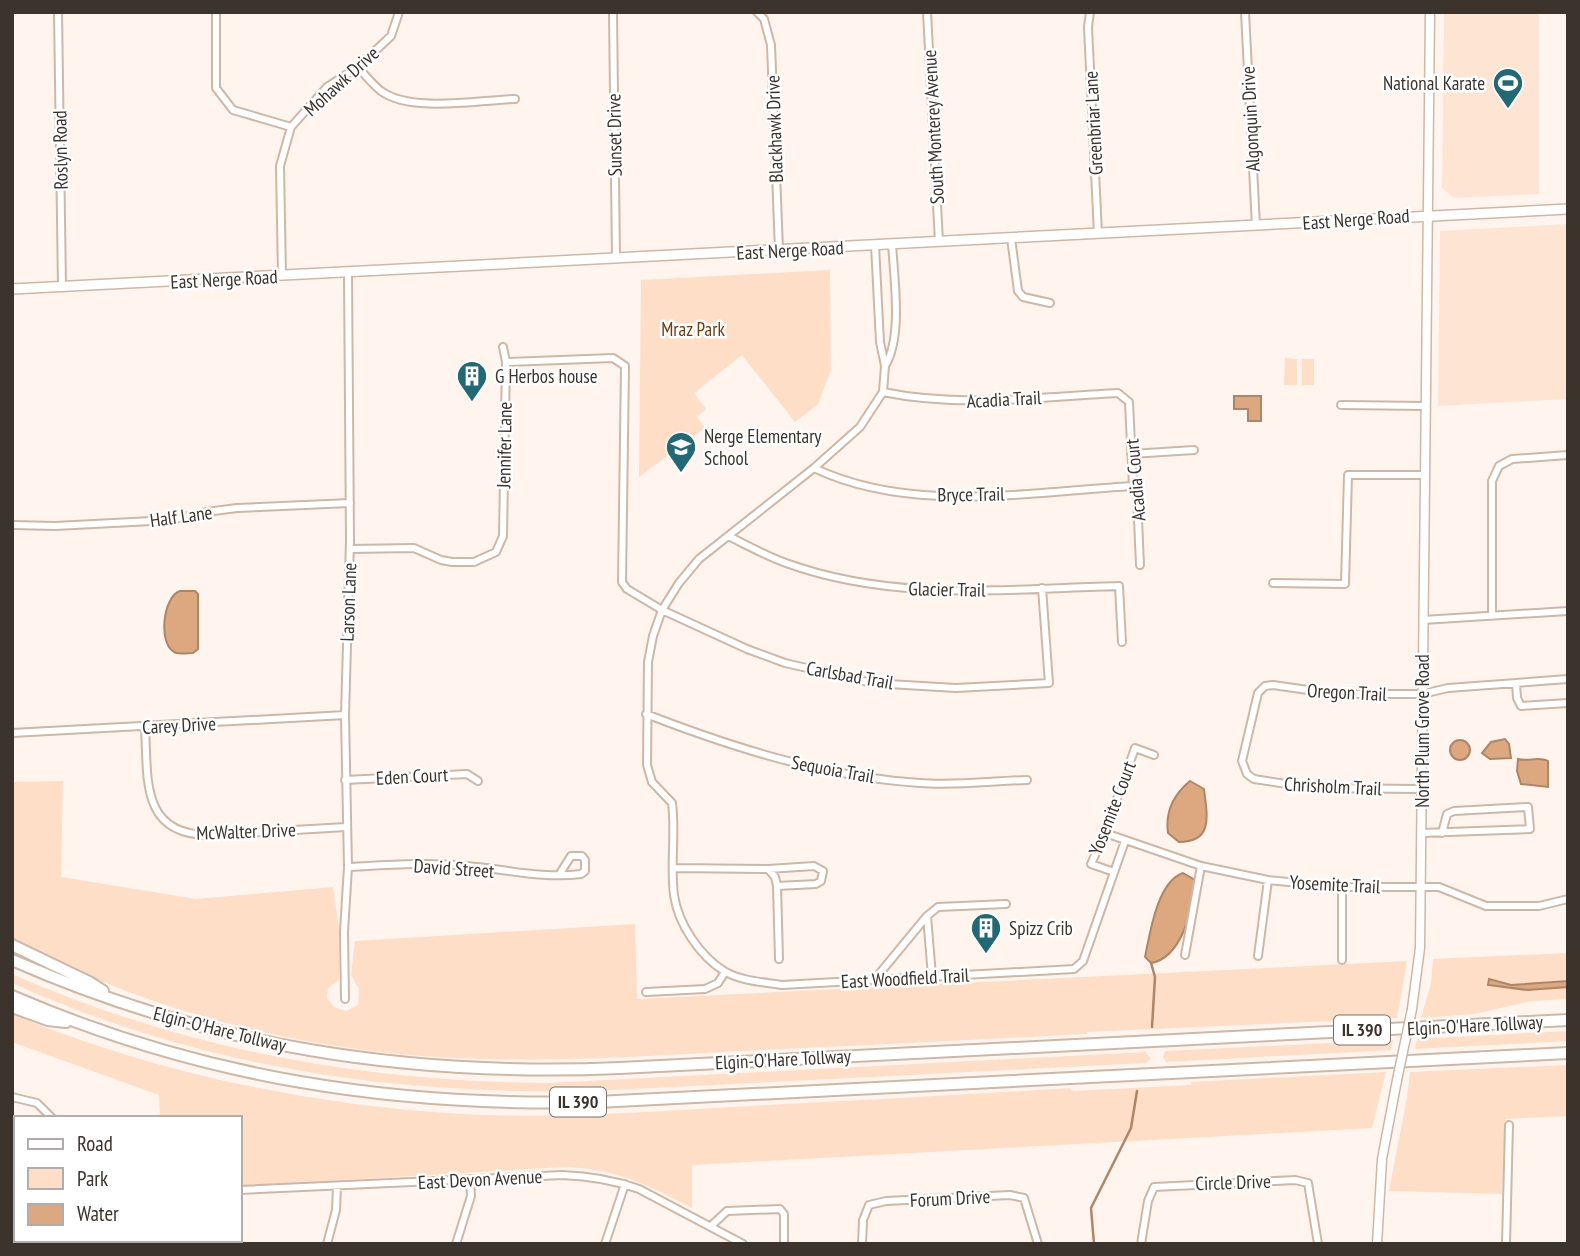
<svg xmlns="http://www.w3.org/2000/svg" width="1580" height="1256" font-family="'PT Sans Narrow',sans-serif">
<rect width="100%" height="100%" fill="#fff5ee"/>
<path fill="#fee5d3" d="M1444,12H1539V194L1454,198L1442,188Z
M1568,224V399L1438,406L1440,231Z"/>
<path fill="#fedec7" d="M830,270L831,370L818,404L795,422L742,355L694,393L706,409L697,417L705,428L639,477L641,280Z
M1285,358L1297,359V385H1284Z
M1302,359H1314V385H1302Z
M63,781L61,877L196,899L333,887L340,934L339,980L328,988L327,998L334,1007L346,1011L358,1005L359,989L351,975L355,941L635,924L637,999L1407,961L1397,1018L1087,1032V1034C971,1040 856,1046 740,1051C656,1056 572,1061 488,1059C323,1056 157,1017 12,939V782Z
M1568,953V999L1532,1001L1474,1014L1421,1018L1431,983L1433,959Z
M12,974C182,1049 364,1082 549,1083L1145,1052L1151,1058L1146,1063L614,1090C407,1098 202,1069 12,983Z
M12,1014C150,1072 314,1106 462,1114C552,1119 642,1112 731,1107C844,1101 957,1095 1070,1088L1073,1091L1191,1085V1082L1386,1072L1372,1128L692,1165V1208C647,1184 616,1169 564,1167L240,1186V1118H160L159,1095L12,1042Z
M1568,1031V1041L1415,1049L1417,1039Z
M1393,1040L1391,1050L1166,1062L1163,1057L1165,1051Z
M1568,1065V1116L1505,1119L1502,1194L1389,1191L1407,1097L1410,1072Z"/>
<path fill="#dda880" stroke="#ad8567" stroke-width="2" d="M1234,396H1261V421H1248V409H1234Z
M180,591H195L198,594V649L193,653C188,653 181,654 176,653C157,646 163,596 180,591Z
M1505,739L1509,744L1511,758L1490,759L1482,753L1491,742Z
M1450 750a10 10 0 1 1 20 0a10 10 0 1 1-20 0Z
M1518,759C1528,762 1539,756 1548,761V787L1521,784L1517,771Z
M1190,781L1204,789C1207,815 1214,842 1179,842L1168,833C1165,811 1173,795 1190,781Z
M1183,873L1195,880C1194,907 1182,958 1151,963L1145,957C1150,933 1157,882 1183,873Z
M1489,979L1511,985L1568,981V987L1527,990L1488,985Z"/>
<g fill="none" stroke-linecap="round" stroke-linejoin="round">
<path stroke="#ad8567" stroke-width="2.5" d="M1151,963L1155,977L1152,1027
M1094,1244L1091,1208L1131,1128L1137,1091"/>
<g stroke="#cfb7a6" stroke-width="10">
<path id="minor" d="M58,12L62,287
M216,12V88L233,110L291,127
M613,12L616,258
M757,12L764,19L771,45L779,250
M927,12L939,242
M1090,12L1088,27L1098,234
M1245,12L1256,226
M358,67C365,75 372,84 381,91C411,113 478,100 515,99
M1011,238L1018,291L1023,297L1050,303
M875,245L880,342L885,366C903,337 894,278 892,244
M282,276L280,166L291,127L327,87L358,67L391,36L399,12
M503,347L506,362
M885,366L883,392L860,427L814,468L699,559L679,583L662,610L653,636L648,662L647,765L652,782L672,803C676,833 670,865 674,895C678,924 700,956 724,971C740,981 764,982 782,985L1074,969L1083,961L1125,841
M883,392C960,408 1040,397 1118,393L1129,402L1133,486L1137,496L1140,565
M1341,405L1425,406
M1131,454L1194,450
M814,468C910,514 1030,492 1133,486
M12,525L55,526L171,520L206,512L237,508L350,503
M728,536C747,545 766,556 786,563C893,602 1007,589 1119,586L1122,642
M350,549L414,548L441,560L452,562H474L496,552L503,536L506,362L613,358L625,366L622,582L627,589L662,610L747,649L785,663L872,683L956,688L1049,683L1042,588
M1273,583L1345,584L1348,475H1424
M1492,616V481L1499,466L1512,459L1568,455
M1423,620L1568,611
M1516,683L1517,698L1521,706L1568,703
M646,714C734,748 825,777 920,783C955,786 992,781 1027,780
M145,727C148,778 140,835 209,835L346,827
M12,733L345,715
M345,780L467,774L478,781
M1421,789L1313,788L1254,779L1247,774L1242,761L1258,693L1265,686L1273,685L1336,694H1422L1448,688L1568,679
M1105,833L1201,866L1268,880L1342,887H1439L1486,906H1539L1568,899
M1421,833L1530,829L1528,807L1454,811L1447,814L1442,833
M348,867C388,865 427,862 467,866C505,869 543,879 581,874L585,871V860L582,856H571L559,875
M673,868L768,869L814,866L823,871L821,881L816,884L777,886
M768,869L775,877L777,886L779,959
M1114,872L1091,864L1105,833L1135,748L1154,755
M927,916L932,976
M1185,955L1201,866
M1258,956L1268,880
M1342,960V887
M875,979L927,916L938,907L1006,904
M646,992L705,989L718,983L725,972
M345,999L344,932L348,867L345,715L350,541L348,272
M12,1097L37,1103L52,1118
M240,1190L562,1175C588,1176 614,1180 639,1189L743,1244
M12,1193H16
M711,1226L727,1211L780,1209L784,1214V1244
M66,1244L67,1240
M196,1244L197,1240
M327,1244L336,1210L337,1186
M456,1244L471,1196L470,1180
M605,1244L625,1184
M862,1244L863,1220L869,1205L886,1201L1010,1195L1024,1198L1038,1244
M1141,1244L1148,1201L1154,1187L1295,1180L1308,1183L1318,1244
M1506,1244L1509,1125"/>
</g>
<g stroke="#cfb7a6" stroke-width="11">
<path id="tertiary" d="M1412,1009L1420,948L1430,12
M1377,1244L1382,1159L1397,1080"/>
</g>
<g stroke="#cfb7a6" stroke-width="12">
<path id="secondary" d="M12,289L1568,209"/>
</g>
<g stroke="#cfb7a6" stroke-width="14">
<path id="motorway" d="M12,945L89,982L103,991
M12,960C210,1047 406,1077 620,1068L1568,1020
M12,996C201,1078 392,1107 597,1102L1568,1053
M12,1007L48,1020L66,1022"/>
</g>
<use href="#minor" stroke="#fff" stroke-width="6"/>
<use href="#tertiary" stroke="#fff" stroke-width="8"/>
<use href="#secondary" stroke="#fff" stroke-width="9"/>
<use href="#motorway" stroke="#fff" stroke-width="10"/>
<g stroke="#cfb7a6" stroke-width="11" stroke-linecap="butt">
<path id="tertiary-bridge" d="M1397,1080L1412,1009"/>
</g>
<use href="#tertiary-bridge" stroke="#fff" stroke-width="8"/>
</g>
<defs>
<g id="stadium-pin" transform="scale(1.575)"><path d="M0 17L-7.5 6A9.5 9.5 0 1 1 7.5 6Z" fill="#216a75" stroke="#fff"/><path d="M0-5a6.5 5 0 1 0 0 10a6.5 5 0 1 0 0-10ZM-3.5-1.8h7v3.6h-7Z" fill="#fff"/></g>
<g id="building-pin" transform="scale(1.575)"><path d="M0 17L-7.5 6A9.5 9.5 0 1 1 7.5 6Z" fill="#216a75" stroke="#fff"/><path d="M-4-6H4V6H1V3H-1V6H-4ZM-2.5-4.3h1.7v1.8h-1.7ZM.8-4.3h1.7v1.8H.8ZM-2.5-1h1.7V.8h-1.7ZM.8-1h1.7V.8H.8Z" fill="#fff"/></g>
<g id="school-pin" transform="scale(1.575)"><path d="M0 17L-7.5 6A9.5 9.5 0 1 1 7.5 6Z" fill="#216a75" stroke="#fff"/><path d="M0-5L7-2L0 1L-7-2ZM-4 1L0 2.5L4 1V4Q0 6-4 4Z" fill="#fff"/></g>
</defs>
<g fill-rule="evenodd">
<use href="#stadium-pin" x="1508" y="83"/>
<use href="#building-pin" x="472" y="376"/>
<use href="#school-pin" x="681" y="447"/>
<use href="#building-pin" x="986" y="928"/>
</g>
<g text-anchor="middle" stroke-width="5" stroke-linejoin="round" paint-order="stroke">
<g fill="#fff" stroke="#76706b" stroke-width="2">
<rect x="1334" y="1015.5" width="56" height="29" rx="5"/>
<rect x="550" y="1087.5" width="56" height="29" rx="5"/>
</g>
<g font-size="18" font-weight="bold" fill="#3c332c">
<text x="1362" y="1036">IL 390</text>
<text x="578" y="1108">IL 390</text>
</g>
<g font-size="19" fill="#3c332c" stroke="#fff">
<text transform="translate(341 81) rotate(-42)" y="7">Mohawk Drive</text>
<text transform="translate(1250 119) rotate(-93)" y="7">Algonquin Drive</text>
<text transform="translate(1093 123) rotate(-93)" y="7">Greenbriar Lane</text>
<text transform="translate(933 127) rotate(-93)" y="7">South Monterey Avenue</text>
<text transform="translate(774 129) rotate(-92)" y="7">Blackhawk Drive</text>
<text transform="translate(614 135) rotate(-91)" y="7">Sunset Drive</text>
<text transform="translate(60 150) rotate(-91)" y="7">Roslyn Road</text>
<text transform="translate(1356 219) rotate(-4)" y="7">East Nerge Road</text>
<text transform="translate(790 250) rotate(-3)" y="7">East Nerge Road</text>
<text transform="translate(224 279) rotate(-3)" y="7">East Nerge Road</text>
<text transform="translate(1004 399) rotate(-3)" y="7">Acadia Trail</text>
<text transform="translate(504 445) rotate(-89)" y="7">Jennifer Lane</text>
<text transform="translate(1135 480) rotate(-95)" y="7">Acadia Court</text>
<text transform="translate(971 494) rotate(-1)" y="7">Bryce Trail</text>
<text transform="translate(181 516) rotate(-8)" y="7">Half Lane</text>
<text transform="translate(947 589) rotate(1)" y="7">Glacier Trail</text>
<text transform="translate(348 602) rotate(-88)" y="7">Larson Lane</text>
<text transform="translate(850 675) rotate(10)" y="7">Carlsbad Trail</text>
<text transform="translate(1347 692) rotate(3)" y="7">Oregon Trail</text>
<text transform="translate(179 725) rotate(-3)" y="7">Carey Drive</text>
<text transform="translate(1422 731) rotate(-90)" y="7">North Plum Grove Road</text>
<text transform="translate(833 769) rotate(10)" y="7">Sequoia Trail</text>
<text transform="translate(412 776) rotate(-3)" y="7">Eden Court</text>
<text transform="translate(1333 786) rotate(3)" y="7">Chrisholm Trail</text>
<text transform="translate(1112 808) rotate(-69)" y="7">Yosemite Court</text>
<text transform="translate(246 831) rotate(-2)" y="7">McWalter Drive</text>
<text transform="translate(454 868) rotate(4)" y="7">David Street</text>
<text transform="translate(1335 884) rotate(3)" y="7">Yosemite Trail</text>
<text transform="translate(905 978) rotate(-3)" y="7">East Woodfield Trail</text>
<text transform="translate(1475 1025) rotate(-3)" y="7">Elgin-O'Hare Tollway</text>
<text transform="translate(220 1029) rotate(14)" y="7">Elgin-O'Hare Tollway</text>
<text transform="translate(783 1059) rotate(-3)" y="7">Elgin-O'Hare Tollway</text>
<text transform="translate(480 1179) rotate(-3)" y="7">East Devon Avenue</text>
<text transform="translate(1233 1182) rotate(-2)" y="7">Circle Drive</text>
<text transform="translate(950 1198) rotate(-3)" y="7">Forum Drive</text>
</g>
<g font-size="19" fill="#3c332c" stroke="#fff" text-anchor="start">
<text x="1485" y="90" text-anchor="end">National Karate</text>
<text x="495" y="383">G Herbos house</text>
<text x="704" y="443">Nerge Elementary<tspan x="704" dy="22">School</tspan></text>
<text x="1009" y="935">Spizz Crib</text>
</g>
<g font-size="19" fill="#6e3d0e" stroke="#fff">
<text x="693" y="336">Mraz Park</text>
</g>
</g>
<rect width="1580" height="1256" fill="none" stroke="#3c332c" stroke-width="28"/>
<rect x="14" y="1116" width="228" height="126" fill="#ffffff" stroke="#b1adab" stroke-width="2"/>
<rect x="28" y="1139" width="35" height="10" fill="#ffffff" stroke="#b1adab" stroke-width="2"/>
<text x="77" y="1151" font-size="21" fill="#3c332c">Road</text>
<rect x="28" y="1168" width="35" height="21" fill="#fedec7" stroke="#b1adab" stroke-width="2"/>
<text x="77" y="1186" font-size="21" fill="#3c332c">Park</text>
<rect x="28" y="1204" width="35" height="21" fill="#dda880" stroke="#b1adab" stroke-width="2"/>
<text x="77" y="1221" font-size="21" fill="#3c332c">Water</text>
</svg>
